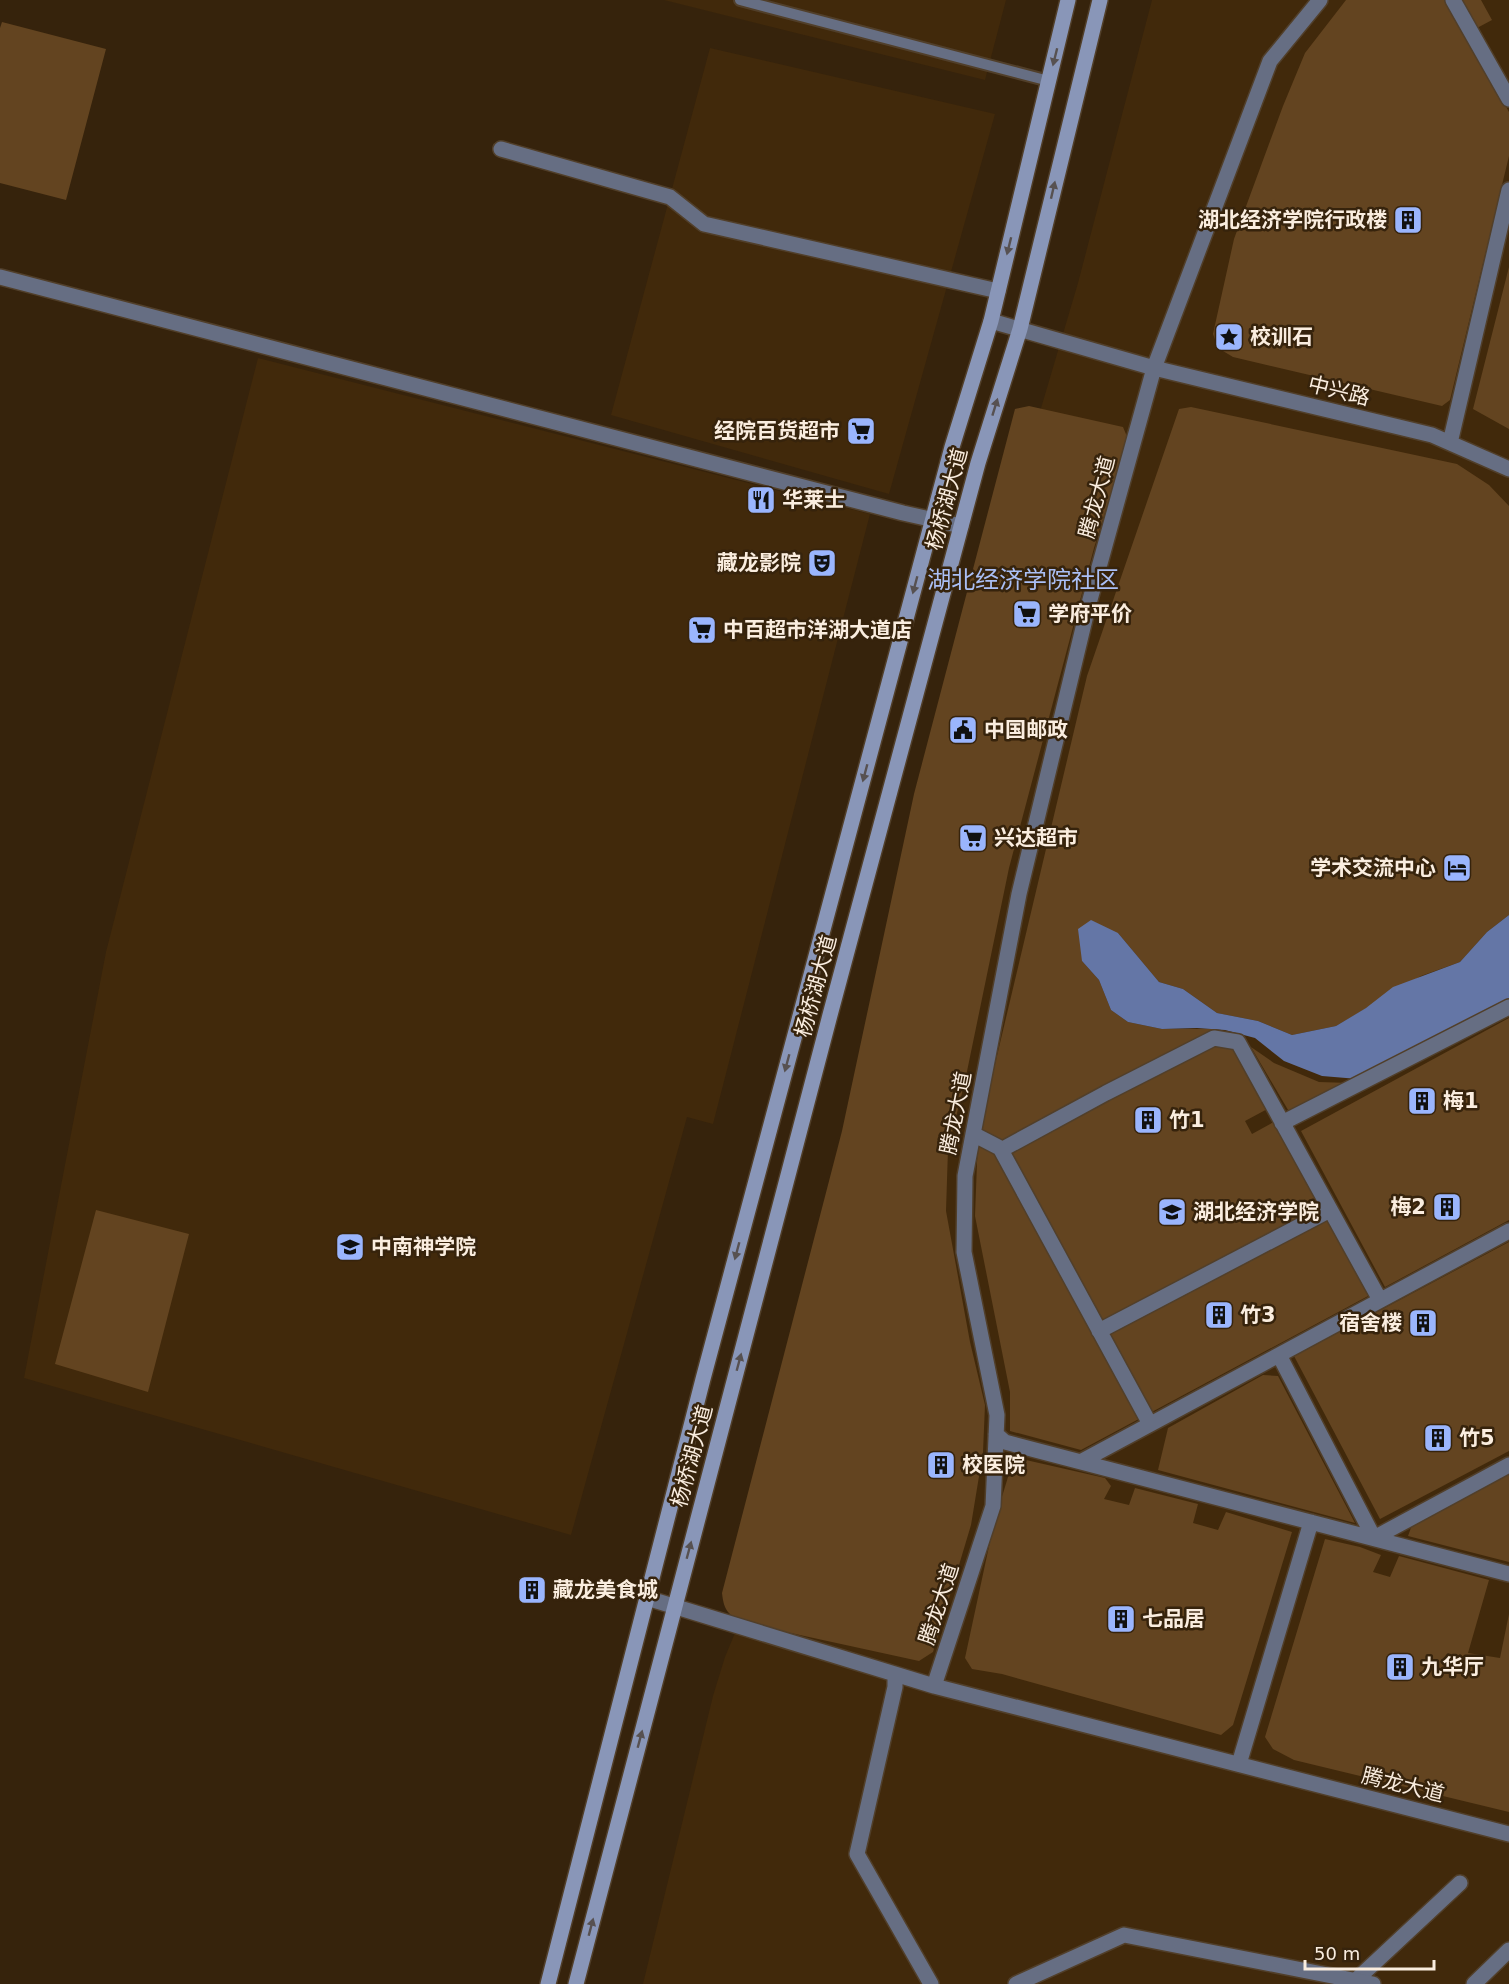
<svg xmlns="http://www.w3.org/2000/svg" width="1509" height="1984" font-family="'DejaVu Sans','Noto Sans SC',sans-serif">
<rect width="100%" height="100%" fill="#36230c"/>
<path fill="#41290b" d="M664,0H1006L985,80Z
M1152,0H1509V1984H643L713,1696L725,1657L750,1597L1039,415L1078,283Z
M710,48L995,114L889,494L611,415Z
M258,358L870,514L713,1124L687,1117L571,1535L24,1378L106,952Z"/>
<path fill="#634420" d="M1346,0H1447L1509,112V156L1450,400L1442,406L1233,357L1218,348L1213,334L1234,239L1283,106L1305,53Z
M1461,0H1481L1492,20L1477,28Z
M2,22L106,49L66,200L0,183V28Z
M1509,267V429L1473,409Z
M1029,406L1123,427L1128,439L1094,548L1009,868L965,1081L948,1149L946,1211L970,1342L985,1405L983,1452L971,1525L933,1652L919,1661L745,1623C728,1615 724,1611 722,1593L842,1131L914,794L1015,409Z
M1191,407L1457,464L1489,485L1509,506V915L1487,932L1460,962L1421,976L1336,1026L1292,1035L1258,1021L1217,1013L1183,989L1159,982L1118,933L1082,961L1099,980L1111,1010L1128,1022L1162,1029H1213L1214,1038L1001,1151L1102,1335L1328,1217L1370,1295L1081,1450L1010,1431V1392L975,1216L978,1136L1087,676L1179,409Z
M1509,1018V1220L1385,1287L1301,1131Z
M1236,1033L1273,1106L1245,1121L1252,1134L1279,1119L1324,1207L1101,1323L1010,1153Z
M1251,1047L1274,1063L1319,1082L1351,1083L1291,1115Z
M96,1210L189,1234L148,1392L55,1364Z
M1509,1242V1451L1380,1519L1294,1356Z
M1263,1375L1278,1376L1355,1523L1158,1470L1168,1428Z
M1008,1456L1105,1478L1111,1486L1104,1499L1129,1505L1135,1488L1198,1504L1193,1523L1218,1530L1226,1512L1292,1532L1233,1725L1221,1735L1002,1674L972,1669L965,1658L994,1523L1008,1477Z
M1509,1472V1562L1408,1536L1412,1525Z
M1325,1539L1360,1547L1381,1555L1373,1572L1390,1577L1399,1556L1489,1580L1468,1653L1500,1658L1509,1614V1812L1294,1760L1273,1749L1265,1737Z"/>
<path fill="#6476a6" d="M1509,915V999L1358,1079L1322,1076L1284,1061L1255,1038L1225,1030L1197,1028L1162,1029L1128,1022L1111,1010L1099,980L1082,961L1078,929L1091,920L1118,933L1159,982L1183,989L1217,1013L1258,1021L1292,1035L1336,1026L1366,1008L1393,987L1460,962L1487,932Z"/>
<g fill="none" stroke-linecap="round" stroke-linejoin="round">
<g stroke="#513f2a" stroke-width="14">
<path id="service" d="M740,0L1049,81"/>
</g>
<g stroke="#513f2a" stroke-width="18">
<path id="pedestrian" d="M1355,1981L1460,1883
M1474,1984L1509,1950"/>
</g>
<g stroke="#513f2a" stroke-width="18">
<path id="minor" d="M1453,0L1509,99
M501,149L670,197L704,224L998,291
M0,277L903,513L961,526
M991,321L1154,368L1432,435L1509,469
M1450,443L1509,190
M1282,1123L1509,1007
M973,1134L1000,1148L1150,1424
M1001,1150L1106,1093L1214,1038L1238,1042L1380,1300
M1099,1331L1330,1210
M1279,1355L1374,1538L1509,1465
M996,1434L1005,1442L1509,1574
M1082,1461L1509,1231
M647,1598L934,1686L1509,1834
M895,1675V1687L857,1854L931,1984
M934,1686L993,1506L997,1415L964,1252L965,1176L1019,894L1088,607L1154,368L1270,61L1320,0
M1239,1764L1311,1522
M1016,1984L1124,1935L1373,1984"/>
</g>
<g stroke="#513f2a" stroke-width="18">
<path id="secondary" d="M548,1984L703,1379L952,447L991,321L1068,0
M576,1984L830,1015L978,463L1020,329L1100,0"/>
</g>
<use href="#service" stroke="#666e83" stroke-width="10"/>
<use href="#pedestrian" stroke="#666e83" stroke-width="15"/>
<use href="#minor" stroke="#666e83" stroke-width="15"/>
<use href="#secondary" stroke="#8996b8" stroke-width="15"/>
</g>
<defs><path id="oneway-solid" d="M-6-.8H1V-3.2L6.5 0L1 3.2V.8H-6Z" transform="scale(1.5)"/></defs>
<g fill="#575151">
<use href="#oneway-solid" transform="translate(1055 57) rotate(104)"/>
<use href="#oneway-solid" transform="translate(1053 190) rotate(-77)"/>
<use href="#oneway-solid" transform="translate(1009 246) rotate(104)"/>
<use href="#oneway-solid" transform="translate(995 407) rotate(-73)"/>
<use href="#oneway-solid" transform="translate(915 585) rotate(105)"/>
<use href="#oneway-solid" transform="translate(865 773) rotate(105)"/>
<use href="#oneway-solid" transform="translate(787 1063) rotate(105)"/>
<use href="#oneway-solid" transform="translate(737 1251) rotate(105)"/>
<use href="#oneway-solid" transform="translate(739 1362) rotate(-75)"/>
<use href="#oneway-solid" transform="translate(689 1550) rotate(-75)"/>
<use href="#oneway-solid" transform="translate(640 1739) rotate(-75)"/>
<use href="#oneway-solid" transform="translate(591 1927) rotate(-75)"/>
</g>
<defs>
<g id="building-square" transform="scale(1.5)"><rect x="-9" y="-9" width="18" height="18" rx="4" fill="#9ab5fd" stroke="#36230c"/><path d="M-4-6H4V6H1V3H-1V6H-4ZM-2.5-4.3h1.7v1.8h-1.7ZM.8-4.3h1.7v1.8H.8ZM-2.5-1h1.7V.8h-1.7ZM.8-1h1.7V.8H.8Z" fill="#111"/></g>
<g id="sight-square" transform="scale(1.5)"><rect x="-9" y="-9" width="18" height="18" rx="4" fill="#9ab5fd" stroke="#36230c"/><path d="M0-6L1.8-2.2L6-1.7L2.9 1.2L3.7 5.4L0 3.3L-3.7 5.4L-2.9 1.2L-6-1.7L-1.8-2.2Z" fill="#111"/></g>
<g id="supermarket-square" transform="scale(1.5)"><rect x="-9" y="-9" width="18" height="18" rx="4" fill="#9ab5fd" stroke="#36230c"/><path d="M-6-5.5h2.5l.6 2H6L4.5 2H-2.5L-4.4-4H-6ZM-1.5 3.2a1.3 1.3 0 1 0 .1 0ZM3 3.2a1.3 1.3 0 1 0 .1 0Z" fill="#111"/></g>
<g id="restaurant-square" transform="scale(1.5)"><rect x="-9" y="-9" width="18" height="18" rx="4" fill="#9ab5fd" stroke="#36230c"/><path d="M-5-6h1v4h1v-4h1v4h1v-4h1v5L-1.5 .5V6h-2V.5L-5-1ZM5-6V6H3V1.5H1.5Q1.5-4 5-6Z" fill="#111"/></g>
<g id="theatre-square" transform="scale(1.5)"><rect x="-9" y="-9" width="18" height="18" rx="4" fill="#9ab5fd" stroke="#36230c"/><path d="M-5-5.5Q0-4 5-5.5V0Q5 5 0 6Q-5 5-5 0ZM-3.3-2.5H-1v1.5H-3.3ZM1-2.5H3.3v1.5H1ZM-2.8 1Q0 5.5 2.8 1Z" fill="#111"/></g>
<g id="civic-square" transform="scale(1.5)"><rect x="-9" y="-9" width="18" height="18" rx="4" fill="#9ab5fd" stroke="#36230c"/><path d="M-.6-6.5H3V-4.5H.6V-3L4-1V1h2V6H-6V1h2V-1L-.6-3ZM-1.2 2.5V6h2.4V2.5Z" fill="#111"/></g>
<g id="hotel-square" transform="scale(1.5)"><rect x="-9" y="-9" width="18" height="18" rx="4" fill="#9ab5fd" stroke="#36230c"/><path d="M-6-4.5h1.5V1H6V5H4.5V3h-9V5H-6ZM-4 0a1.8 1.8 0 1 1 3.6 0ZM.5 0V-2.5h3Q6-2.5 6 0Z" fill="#111"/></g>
<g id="university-square" transform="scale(1.5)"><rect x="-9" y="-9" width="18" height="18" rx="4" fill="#9ab5fd" stroke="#36230c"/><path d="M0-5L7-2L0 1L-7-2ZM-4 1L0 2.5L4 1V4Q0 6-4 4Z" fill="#111"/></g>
<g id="school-square" transform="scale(1.5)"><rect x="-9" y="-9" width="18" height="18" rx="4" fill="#9ab5fd" stroke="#36230c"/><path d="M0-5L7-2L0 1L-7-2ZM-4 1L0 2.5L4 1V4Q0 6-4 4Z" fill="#111"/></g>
</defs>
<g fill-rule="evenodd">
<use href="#building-square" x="1408" y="220"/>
<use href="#sight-square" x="1229" y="337"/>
<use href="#supermarket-square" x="861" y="431"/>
<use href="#restaurant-square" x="761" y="500"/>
<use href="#theatre-square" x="822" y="563"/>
<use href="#supermarket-square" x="1027" y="614"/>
<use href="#supermarket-square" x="702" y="630"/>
<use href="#civic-square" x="963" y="730"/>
<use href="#supermarket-square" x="973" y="838"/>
<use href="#hotel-square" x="1457" y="868"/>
<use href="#building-square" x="1422" y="1101"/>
<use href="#building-square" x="1148" y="1120"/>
<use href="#building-square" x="1447" y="1207"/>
<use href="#university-square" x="1172" y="1212"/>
<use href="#school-square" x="350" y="1247"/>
<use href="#building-square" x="1219" y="1315"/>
<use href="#building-square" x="1423" y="1323"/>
<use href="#building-square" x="1438" y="1438"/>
<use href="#building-square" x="941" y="1465"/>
<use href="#building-square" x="532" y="1590"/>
<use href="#building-square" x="1121" y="1619"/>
<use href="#building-square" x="1400" y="1667"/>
</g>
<g text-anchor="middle" stroke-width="5" stroke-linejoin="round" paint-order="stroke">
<g font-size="21" font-weight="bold" fill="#faeddf" stroke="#36230c" text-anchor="start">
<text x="1387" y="227" text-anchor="end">湖北经济学院行政楼</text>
<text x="1250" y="344">校训石</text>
<text x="840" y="438" text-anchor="end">经院百货超市</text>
<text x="782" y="507">华莱士</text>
<text x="801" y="570" text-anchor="end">藏龙影院</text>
<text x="1048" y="621">学府平价</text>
<text x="723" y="637">中百超市洋湖大道店</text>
<text x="984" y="737">中国邮政</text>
<text x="994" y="845">兴达超市</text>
<text x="1436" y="875" text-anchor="end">学术交流中心</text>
<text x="1443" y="1108">梅1</text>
<text x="1169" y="1127">竹1</text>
<text x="1426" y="1214" text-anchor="end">梅2</text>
<text x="1193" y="1219">湖北经济学院</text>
<text x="371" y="1254">中南神学院</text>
<text x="1240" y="1322">竹3</text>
<text x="1402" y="1330" text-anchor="end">宿舍楼</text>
<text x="1459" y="1445">竹5</text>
<text x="962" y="1472">校医院</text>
<text x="553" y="1597">藏龙美食城</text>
<text x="1142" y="1626">七品居</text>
<text x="1421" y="1674">九华厅</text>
</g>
<g font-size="21" fill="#faeddf" stroke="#36230c">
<text transform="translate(1339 391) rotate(14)" y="7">中兴路</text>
<text transform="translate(1097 497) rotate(-75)" y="7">腾龙大道</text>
<text transform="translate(947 499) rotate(-75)" y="7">杨桥湖大道</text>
<text transform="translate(816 986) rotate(-75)" y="7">杨桥湖大道</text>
<text transform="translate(956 1113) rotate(-79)" y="7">腾龙大道</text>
<text transform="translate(692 1456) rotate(-75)" y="7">杨桥湖大道</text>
<text transform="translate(939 1604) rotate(-72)" y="7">腾龙大道</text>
<text transform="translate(1403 1785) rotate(14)" y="7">腾龙大道</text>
</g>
<g font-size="24" fill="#aabff5" stroke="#36230c">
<text x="1023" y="588">湖北经济学院社区</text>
</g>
</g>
<path d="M1305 1960v9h129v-9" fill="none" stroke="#faeddf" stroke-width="3"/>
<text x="1314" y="1960" font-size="18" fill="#faeddf" stroke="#36230c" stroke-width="4.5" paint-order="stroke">50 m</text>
</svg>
